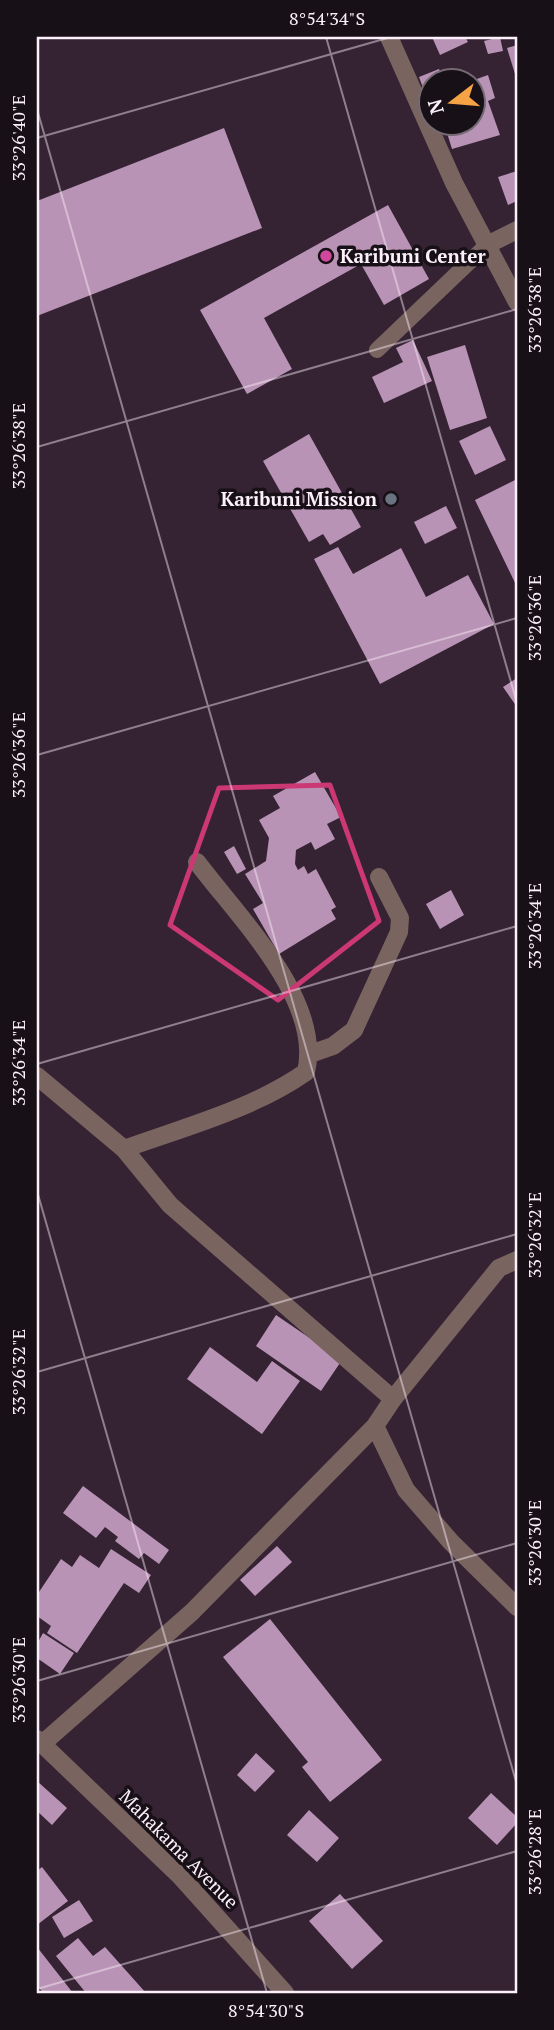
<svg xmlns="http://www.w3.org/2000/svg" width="554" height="2030" font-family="'PT Serif',serif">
<rect width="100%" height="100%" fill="#352334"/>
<path fill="#b893b5" d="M432,37H465L468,42L440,55Z
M500,37L503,51L488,54L484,41Z
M517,45V73L515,74L507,48Z
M439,69L444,80H432L431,109L419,77Z
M488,75L495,98L488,101L500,135L452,149L444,123L474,122V80Z
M224,128L262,228L37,316V201Z
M517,171V201L508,205L498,177Z
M388,205L429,279L384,305L361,264L264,318L292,369L247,394L200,310Z
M413,340L432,381L384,403L372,377L403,362L396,348Z
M465,345L487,418L450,430L427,357Z
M490,426L506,460L475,475L459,441Z
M309,434L361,527L330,545L323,534L309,542L263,461Z
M517,479V587L475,500Z
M446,506L457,528L425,544L414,522Z
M338,547L353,574L401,548L426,597L468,575L494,624L380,684L314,559Z
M517,678V707L503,687Z
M315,772L341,817L327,824L335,839L315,850L311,842L296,850L295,864L298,870L304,866L308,874L316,869L336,907L331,910L336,919L279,954L253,909L263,903L245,874L266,861L269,838L259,820L280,808L273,796Z
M234,846L246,869L237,874L224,852Z
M451,890L464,915L440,929L426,904Z
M276,1315L342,1360L321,1391L256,1346Z
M210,1347L257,1382L272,1361L300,1381L262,1434L187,1379Z
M83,1486L169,1550L159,1564L144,1553L139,1559L115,1541L118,1537L105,1527L96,1538L63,1513Z
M277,1546L292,1562L255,1596L240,1580Z
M111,1549L151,1575L139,1593L124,1583L77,1653L47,1633L51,1626L37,1616V1595L61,1559L72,1567L80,1555L99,1568Z
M270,1619L382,1760L330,1802L302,1767L308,1762L223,1657Z
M43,1633L74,1653L60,1674L37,1658V1644Z
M256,1753L275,1771L255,1792L237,1775Z
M37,1781L67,1808L52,1825L37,1811Z
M491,1793L517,1817V1823L497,1845L468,1818Z
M309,1810L339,1838L317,1862L287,1835Z
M42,1867L68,1901L37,1925V1871Z
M340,1894L383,1941L352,1969L309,1921Z
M79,1900L93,1921L64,1938L52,1917Z
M78,1938L93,1956L105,1947L146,1993H86L56,1956Z
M37,1947L73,1993H43L37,1985Z"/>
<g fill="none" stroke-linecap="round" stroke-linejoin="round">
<path stroke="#7a6460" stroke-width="16" d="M377,350L487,245"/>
<path stroke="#7a6460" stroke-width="18" d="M389,37L454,183L517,302
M487,245L517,230
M310,1054L333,1046L354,1030L399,932L400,918L379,877
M37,1076L124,1149L170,1205L393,1399
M124,1149C185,1127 253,1109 306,1072C323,1000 238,917 197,862
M375,1426L406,1490L451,1542L517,1607
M42,1744L192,1612L375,1426L393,1399L499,1268L517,1260"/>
<path stroke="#7a6460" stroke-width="18" d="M37,1739L180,1876L285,1993"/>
</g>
<path fill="none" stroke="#cb3873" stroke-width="5" stroke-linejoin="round" d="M330,785L379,921L278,1000L170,925L219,788Z"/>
<path fill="none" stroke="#fcf0fb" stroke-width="2" stroke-opacity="0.45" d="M326,37L517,703M37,109L517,1785M37,138L391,37M37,447L517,309M37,755L517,618M37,1064L517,926M37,1191L267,1993M37,1372L517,1234M37,1681L517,1543M37,1989L517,1851"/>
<circle fill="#d1479c" stroke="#181017" stroke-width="2.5" cx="326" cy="256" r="7"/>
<circle fill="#6b7280" stroke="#181017" stroke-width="2.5" cx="391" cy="499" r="7"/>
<g text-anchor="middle" stroke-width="7" stroke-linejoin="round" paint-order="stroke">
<g font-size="19" font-weight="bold" fill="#fcf0fb" stroke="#181017" text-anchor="start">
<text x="340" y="263">Karibuni Center</text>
<text x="377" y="506" text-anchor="end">Karibuni Mission</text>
</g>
<g font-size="19" fill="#fcf0fb" stroke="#181017">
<text transform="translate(179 1849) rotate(45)" y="7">Mahakama Avenue</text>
</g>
</g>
<rect width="554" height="2030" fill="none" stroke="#181017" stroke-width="77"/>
<g transform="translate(452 102) rotate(254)"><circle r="33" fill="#181017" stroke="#736a72" stroke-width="2"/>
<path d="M0-5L12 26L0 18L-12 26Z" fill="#f5a345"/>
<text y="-10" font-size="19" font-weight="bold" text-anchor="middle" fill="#fcf0fb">N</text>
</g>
<rect x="38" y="38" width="478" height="1954" fill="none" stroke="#fcf0fb" stroke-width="2.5"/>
<g font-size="18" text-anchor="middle" fill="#fcf0fb">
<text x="327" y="25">8°54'34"S</text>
<text transform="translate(19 138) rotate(-90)" y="6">33°26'40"E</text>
<text transform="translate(535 310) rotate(-90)" y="6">33°26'38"E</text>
<text transform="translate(19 446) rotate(-90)" y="6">33°26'38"E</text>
<text transform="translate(535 618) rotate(-90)" y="6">33°26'36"E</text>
<text transform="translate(19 755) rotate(-90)" y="6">33°26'36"E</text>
<text transform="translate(535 926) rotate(-90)" y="6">33°26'34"E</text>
<text transform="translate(19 1063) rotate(-90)" y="6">33°26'34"E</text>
<text transform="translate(535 1235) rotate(-90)" y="6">33°26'32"E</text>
<text transform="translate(19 1372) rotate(-90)" y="6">33°26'32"E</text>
<text transform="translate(535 1543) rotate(-90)" y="6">33°26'30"E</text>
<text transform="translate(19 1680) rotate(-90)" y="6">33°26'30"E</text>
<text transform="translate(535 1852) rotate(-90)" y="6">33°26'28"E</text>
<text x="266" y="2017">8°54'30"S</text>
</g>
</svg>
